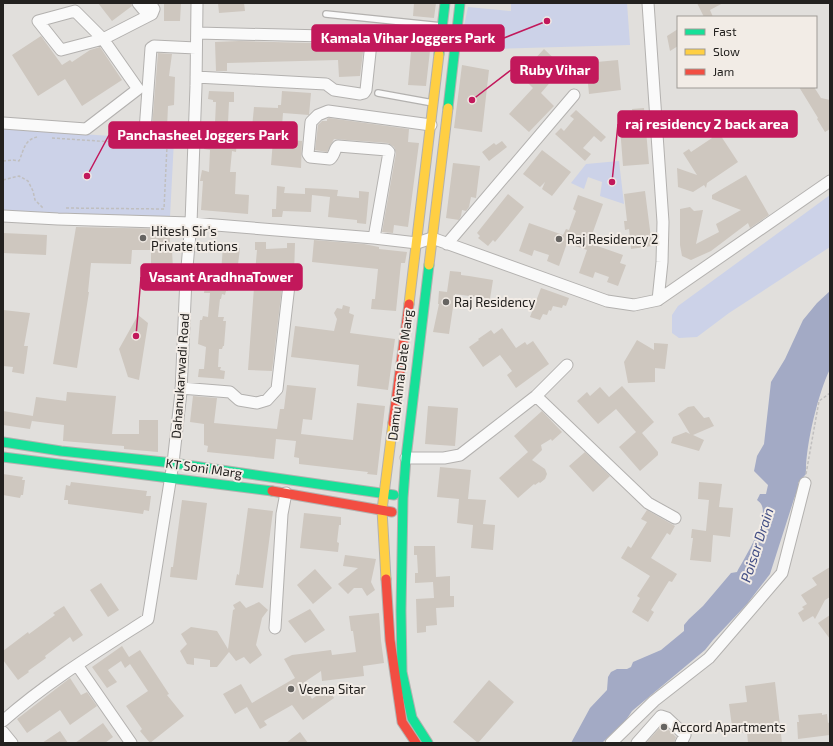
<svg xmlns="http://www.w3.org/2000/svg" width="833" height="746" font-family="'Exo 2',sans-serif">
<rect width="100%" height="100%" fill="#e1dfdc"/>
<path fill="#ccd2e8" d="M511,3H627L630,45L459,50L468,7L511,11Z
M3,129L174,140L170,217L3,212Z
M619,161L624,204L600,196L602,182L588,177L584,189L571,183L586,164Z
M830,195V247L729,313L697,337L679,338L672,333V315L678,306Z"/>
<path fill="#a3aac5" d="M830,291V369C818,393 805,448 806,474L798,483L799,486L794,499L770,574L747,604L713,640L705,650L632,711L626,720L602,743H571L590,708L607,690L608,677L611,672L617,669H627L631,667L633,662L661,650L684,631V625L689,619L703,606L731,573L737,572C744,559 770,518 761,504C760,502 758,501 757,500L760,494H766L768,485L754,471L757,456L764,444L771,382L785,359L803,320L817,303Z"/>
<path fill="#cec7bf" d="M98,3H131L132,6L112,21Z
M164,3H181L180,21H164Z
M218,3H244L245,11L219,13Z
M414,3H436L434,18L413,16Z
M697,3H723L710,10L713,17H704Z
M678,29V46L670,51L667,36Z
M391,31L432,33L426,86L408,85L411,52L390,51Z
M41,36L62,65L70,60L72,62L90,50L100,47L122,80L82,106L65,79L38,96L12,55Z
M239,41L350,44V45H364L360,76L339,77L338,60L227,63V71H216L215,42Z
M544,49L565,69L555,81L553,79L541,93L554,106L529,132L509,114L533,88L520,75Z
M158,53L172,54L169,76L175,77L174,105L168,106L167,128L152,127Z
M618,60L621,90L589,94L586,63Z
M462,65L489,70L482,132L454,128Z
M799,87H814L821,98L830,100V129L825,132L817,119L818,118Z
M209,91L234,92V102H229L228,123H232V127H238L236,152L232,151L230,172H236L235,194L249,195L248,214L201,210L203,181H200L202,170L209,172L210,150L204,149V138L206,139L207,122L215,123L216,102H213V100L208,99Z
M282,91L311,93L309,115L283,113L281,139L302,141L301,168L271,165L273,140L251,138L254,107L278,108V105H281Z
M644,108L649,164L623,166L620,127H624L623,120L629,119L628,115L633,114L632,109Z
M576,110L606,137L601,142L594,136L583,148L591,154L585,161L555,134L561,128L564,131L574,119L570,116Z
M329,118L409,129L408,142L419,143L408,227L394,225L393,233L382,232L396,153L394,147L388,143L334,139L327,152L315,150L318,125L322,121H327V119Z
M717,130L738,162L707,183L706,188L704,185L693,192L678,187L677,168L697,175L683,153L689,149L691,152L712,138L710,135Z
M502,141L507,147L489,161L482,152L494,143L496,145Z
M542,150L571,172L552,196L542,189L545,182L540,187L523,174Z
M453,163L480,166L476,198L471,197L469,207L466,211L462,210L461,216L459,220L446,218Z
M746,175L769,215L750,228L748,223L711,251L691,260L682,256L680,245V209L690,207L694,211L703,210L696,244L719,232L716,224L741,210L712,199V195Z
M277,186L285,187L284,193L305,194V188L326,189L338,190L337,196L359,198V191L369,192L366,224L357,223V220L328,217L330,197L312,195L311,212L283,211L282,217H272V209H276Z
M645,191L652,246L631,249L629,229L625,230L624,221H627L624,194Z
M508,194L524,207L495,242L493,240L488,246L478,238L480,236L477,233Z
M578,195L603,204L589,243L623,255L620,263L626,265L618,286L607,282L609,277L595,272L593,278L579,273L587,250L567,243L559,266L547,261L549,255L534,250L532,256L519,251L529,223L563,235L566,229L569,230L576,211L573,209Z
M76,227L170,229V249L172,250L173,269L151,268V250H132L131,264L91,263L88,292H89L77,368L53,364Z
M3,233L47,235L46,255L3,253Z
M314,240L364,244L379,247V249L407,252L405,263H401L396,311L371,309L372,299H375L378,269L312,262Z
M255,242H266V249L287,248V243H295L294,275L255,273L257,250H255Z
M223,247L240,248L237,273L221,272Z
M450,271L461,272V275L469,276L493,280L490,299L455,294L449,334L433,332L439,304H438L439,291L447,292Z
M205,286H228V291H226L225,295L222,294L221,299H220L218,317H224L223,321H226L224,346H223L222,349H219L218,367H221L220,370L225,371L224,379L198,377L199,369H204L206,347L198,344L200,320H202L203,316L208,317L210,293H204Z
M254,287L282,288L272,371L248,370Z
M541,288L569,298L566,306L563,305L562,308L553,306L551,311L549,310L547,315L543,314L540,320L530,317Z
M343,305L350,307L349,313L354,315L350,333L395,339L388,390L357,386L359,365L291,357L295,326L334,331L337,319L334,313L337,308L342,309Z
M3,310L30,313L24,346H28L24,374L12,372L13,367L3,366Z
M138,315L148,323L139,380L128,377L119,349Z
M502,328L516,348L525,342L527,345L533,341L549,364L516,388L507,375L512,371L500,355L483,367L469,347L479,340L478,339L491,330L494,334Z
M637,340L654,350V343L668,344L665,369L655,368V382L628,383L624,362Z
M287,385L316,388L312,420L303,419L301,434L353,440L357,403L385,406L377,475L367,474L368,472L299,464V458L294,457L296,441L276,439L274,459L207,452L208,446L204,445V424L190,422L193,396L217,398L214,423L277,429L280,409H284Z
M622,386L654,422L642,433L658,452V455L640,471L619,447L636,432L616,409L598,424L577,401L587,392L590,396L600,387L609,397Z
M67,392L116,396L112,434H139V420H158V452L124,449V446L63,441L64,425L32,421L36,397L66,401Z
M428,406L458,408L455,446L425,444Z
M694,406L704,418L709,417L714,426L693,435L704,440L699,451L671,443L673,437L686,432L690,434L678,414L688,407Z
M3,411L33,416L30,429L3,425Z
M542,411L562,432L552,441L551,439L541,445L542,450L532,460L545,469L547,474L545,479L540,483L539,482L535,485L534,484L518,498L499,478L528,452L514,436Z
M585,452L610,476L593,492L569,466Z
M440,467L471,470L468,499L486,500L483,524L495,525L493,550L471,548L473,525L457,523L459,499L437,497Z
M3,474L23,477L22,480H25L23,495H21L20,498L3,495Z
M71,482L147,491L146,496H151L149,511L144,510L143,514L68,504V500H64L66,485L70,486Z
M699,482L722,484L719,507L733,508L730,537L713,535L711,562L690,560L693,538H691L692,529L706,531L709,500L698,499Z
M182,500L207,503L197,580L170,577L171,567H173Z
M248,508L273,511L263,588L235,585L237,574L239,575Z
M647,510L675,526L670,535L667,533L651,558L677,574L672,582L669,581L651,610L654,612L648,622L632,612L640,598L637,596L650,576L621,558L628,546L631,548L647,522L641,519Z
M304,513L341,517V525H339L337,542L339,543L338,552L300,548Z
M414,546H435L436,577L450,576V596H454V607L436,608L437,625L426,626V632L417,633L416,599L434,598L433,582L415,583V573H418L417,555H414Z
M345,555L376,559L371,582L375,590L367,596L362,588H354L348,594L338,584L358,568L343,566Z
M830,567V597L825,600L815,619L813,616L803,622L798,613L804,609L802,607L807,604L801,595L817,585L812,578Z
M315,569L332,588L313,604L297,585Z
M101,583L119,610L108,617L90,590Z
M240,601L246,608L259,602L268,610L262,618L256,645L262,655L250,664L244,657L236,661L229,652L217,667H210V660L194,658V665L187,664L180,651L187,644L181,634L191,627L217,631L228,649L233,610L235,609L233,605Z
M64,606L83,635L73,642L70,637L45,656L46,658L28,671L29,672L18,680L3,660V651L28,632L29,634L55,615L53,613Z
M310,609L325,630L305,643L288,621Z
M379,613L381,641L384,663L363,666L364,676L322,681L321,671L303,683L312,699L327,688L334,698L303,720L292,705L264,721L267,725L260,729L247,707L235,714L223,694L241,684L252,703L295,678L284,659L292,655L331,650L332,655L356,652L353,631H351L349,616Z
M830,615V639L818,623Z
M122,646L129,657L140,650L169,694L167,695L184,716L150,743L140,731L142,729L126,706L148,691L130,664L125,668L121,661L108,670L117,682L107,688L92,667Z
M70,678L81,695L87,692L97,706L70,725L60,710L27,733L17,719Z
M489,680L514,702L478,743L453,722Z
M775,682L782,743H748L747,732L733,734L729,704L747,702L745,686Z
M822,713V715L827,714L828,723L830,722V735L798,739L797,722H799L798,715Z
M103,723L113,737L105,743H75Z
M663,724L676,737L674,743H646Z
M60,731L68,743H42Z
M300,732L308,743H286Z"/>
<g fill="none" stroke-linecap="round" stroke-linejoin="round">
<g stroke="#b3b1af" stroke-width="8">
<path id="lane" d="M326,14L442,26
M378,93L433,103"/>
</g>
<g stroke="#b3b1af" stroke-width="13">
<path id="street" d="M138,3L148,15
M75,11L103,39L61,50L38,21Z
M196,77L326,84L334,90L360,94L364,93L366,90L371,43V39L366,37L197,33
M3,123L86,129L138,89L103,39L152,14L154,9L150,3
M194,136L147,134L145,131L151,48L154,46L196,48
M3,216L58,219L191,223L374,238L417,243L432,238L607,301L634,305L658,300L662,262L663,222L648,3
M374,238L389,152L387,150L338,146C334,149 335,155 330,159L310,157L308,154L311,122L318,115L328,111L431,125
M447,244L574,95
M658,300L830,181
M181,388L230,392L239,400L257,403L267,400L277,389L289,285L288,281H283L186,278
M536,396L648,503L675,518
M406,458H444L460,455L536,396L567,365
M275,628L282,514L286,493
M77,665L131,743
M3,721C47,682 98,651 148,619L173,463L181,392L186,278L191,223L196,86L197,3
M3,732L12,743
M611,743L654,701L709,658L782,573L805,483
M637,743L661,716L667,718L685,735L681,743"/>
</g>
<g stroke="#b3b1af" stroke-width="11">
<path id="fast" d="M439,54L445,3
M448,108L460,3
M3,442L61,451L173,463L394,495
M3,457L272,491
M428,743L412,718L402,672L401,611L403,498L406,458L429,265"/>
</g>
<g stroke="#b3b1af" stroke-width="11">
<path id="slow" d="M429,265L448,108
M409,304L439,54
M386,579L382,510L393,423"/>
</g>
<g stroke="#b3b1af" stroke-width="11">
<path id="jam" d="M393,423L409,304
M272,491L392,512
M386,579L390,640L402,722L416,743"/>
</g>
<path stroke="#c0bfbf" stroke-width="1.5" stroke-dasharray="3 2" stroke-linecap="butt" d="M52,138L144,144
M3,161L13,160L19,161C24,150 24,140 37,137
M3,180L19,176L28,181L33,191L35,200L43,208
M66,208L164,209L167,146H166
M806,474L819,401L830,393"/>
<use href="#lane" stroke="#fafafa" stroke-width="5.5"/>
<use href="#street" stroke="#fafafa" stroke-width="11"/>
<use href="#fast" stroke="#16e098" stroke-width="9"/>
<use href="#slow" stroke="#ffcf43" stroke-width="9"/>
<use href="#jam" stroke="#f24e42" stroke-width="9"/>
</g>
<g fill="#666461" stroke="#f2ece6" stroke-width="1.5">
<circle cx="143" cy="238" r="4"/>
<circle cx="559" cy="239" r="4"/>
<circle cx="446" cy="302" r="4"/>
<circle cx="291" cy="689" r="4"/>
<circle cx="664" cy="727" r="4"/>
</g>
<g text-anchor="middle" stroke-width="4" stroke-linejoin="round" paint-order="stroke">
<g font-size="13" fill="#23211f" stroke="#f2ece6" text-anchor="start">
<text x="151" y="236">Hitesh Sir's<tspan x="151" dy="15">Private tutions</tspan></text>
<text x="567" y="244">Raj Residency 2</text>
<text x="454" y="307">Raj Residency</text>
<text x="299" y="694">Veena Sitar</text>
<text x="672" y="732">Accord Apartments</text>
</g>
<g font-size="13" fill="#23211f" stroke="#f2ece6">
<text transform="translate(400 375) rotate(-83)" y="5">Damu Anna Date Marg</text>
<text transform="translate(180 376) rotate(-86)" y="5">Dahanukarwadi Road</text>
<text transform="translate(204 468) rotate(8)" y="5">KT Soni Marg</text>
</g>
<g font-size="14" font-style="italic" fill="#414d84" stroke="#f2ece6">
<text transform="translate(757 545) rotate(-72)" y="5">Poisar Drain</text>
</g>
</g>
<path fill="none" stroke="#c2185b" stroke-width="1.5" d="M547 21L504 38M472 100L511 70M612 182L618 124M87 176L109 135M136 336L141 277"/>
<g fill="#c2185b" stroke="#f2ece6" stroke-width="1.5">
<circle cx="547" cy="21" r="4"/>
<circle cx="472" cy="100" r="4"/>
<circle cx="612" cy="182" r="4"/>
<circle cx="87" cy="176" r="4"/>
<circle cx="136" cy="336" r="4"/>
</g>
<g fill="#c2185b" stroke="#c2185b" stroke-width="1.5">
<rect x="312" y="25" width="192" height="26" rx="4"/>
<rect x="511" y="57" width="87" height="26" rx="4"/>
<rect x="618" y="111" width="179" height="26" rx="4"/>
<rect x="109" y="122" width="188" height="26" rx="4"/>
<rect x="141" y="264" width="161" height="26" rx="4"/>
</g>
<g font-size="14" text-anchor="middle" font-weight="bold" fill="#fff">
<text x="408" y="43">Kamala Vihar Joggers Park</text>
<text x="555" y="75">Ruby Vihar</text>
<text x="707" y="129">raj residency 2 back area</text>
<text x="203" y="140">Panchasheel Joggers Park</text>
<text x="221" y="282">Vasant AradhnaTower</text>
</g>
<rect width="833" height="746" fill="none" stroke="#23211f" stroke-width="8"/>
<rect x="677" y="16" width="140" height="72" fill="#f2ece6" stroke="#9f9b96"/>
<rect x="685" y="29" width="20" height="6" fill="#16e098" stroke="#9f9b96"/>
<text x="713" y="36" font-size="12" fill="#23211f">Fast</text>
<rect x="685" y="49" width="20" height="6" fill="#ffcf43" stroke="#9f9b96"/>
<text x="713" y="56" font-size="12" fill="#23211f">Slow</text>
<rect x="685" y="69" width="20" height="6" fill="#f24e42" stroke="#9f9b96"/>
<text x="713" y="76" font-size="12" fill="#23211f">Jam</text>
</svg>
